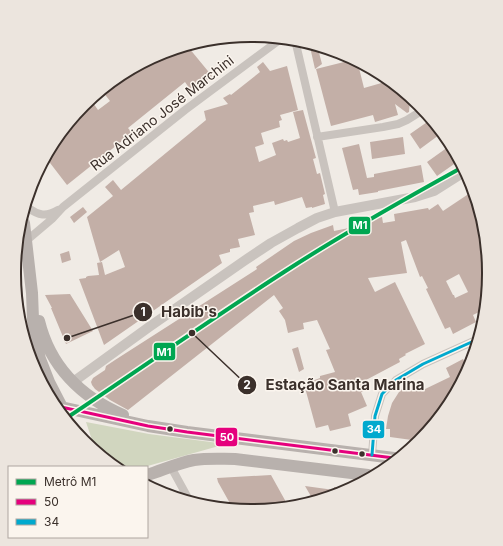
<svg xmlns="http://www.w3.org/2000/svg" width="503" height="546" font-family="Inter,sans-serif">
<rect width="100%" height="100%" fill="#f0ebe5"/>
<path fill="#d1d6bf" d="M86,422L149,434L226,444L144,467H123L95,449Z"/>
<path fill="#c3afa7" fill-rule="evenodd" d="M310,47L318,49L322,64L315,69Z
M189,48L212,76L192,92L185,82L128,128L132,133L67,185L47,159L84,105L91,100L98,110L110,101L103,92L161,53Z
M352,60L358,64L364,88L385,82L410,99L409,112L407,113L395,104L398,115L375,122L373,115L331,126L316,69Z
M263,62L270,71L287,66L298,110L280,115L282,120L279,121L280,127L261,133L264,144L255,147L259,162L276,155L272,143L283,139L284,141L287,140L288,142L300,138L293,112L303,110L316,158L313,159L317,174L320,173L325,194L323,195L325,204L312,208V207L306,208L302,197L275,205L274,201L253,206L254,212L249,213L255,235L238,239L240,247L230,249V252L219,255L222,263L104,345L79,279L86,278V277L88,276L99,275L97,263L102,262L105,275L125,267L119,250L100,262L87,217L113,196L105,187L113,180L121,190L206,120L204,111L228,104L223,98L230,94L231,95L260,72L257,67Z
M430,120L439,135L420,149L410,134Z
M403,137L405,154L372,159L370,142Z
M359,144L367,178L374,177V174L421,165L424,182L378,191V192L359,195L358,189L353,190L342,148Z
M448,147L457,162L437,176L427,162Z
M473,191L489,273L481,311L473,315L476,322L453,334L450,327L445,329L426,289L428,288L422,276L420,277L406,240L401,242L407,273L368,278L375,292L395,282L425,344L405,354L406,355L399,359L400,362L366,380L370,388L361,392L367,406L348,414L351,426L330,431L328,425L316,428L304,384L320,378V376L335,372L326,350L330,349L317,320L303,323L304,329L288,333L285,320L279,311L283,308L274,295L128,410L110,400L95,389L92,385L91,382L93,378L105,370L106,366L115,360L257,269L256,267L294,241L311,233L333,225L334,231L359,226L358,221L382,217L383,223L395,221L394,214L428,208L429,210L438,204L443,211ZM459,274L468,292L455,298L454,295H453L446,281Z
M83,207L87,212L74,223L70,217Z
M69,251L71,260L62,263L60,254Z
M70,294L93,331L66,344L51,308H52L45,295Z
M298,347L304,369L299,372L292,349Z
M463,359L468,368L419,441L390,437V429H386L388,416L392,403L399,392L403,388L418,381L423,390L450,377L446,368Z
M271,475L286,502L283,504L278,505L277,503L272,506L251,510L232,507L218,482L217,478Z
M305,486L334,490V487L348,489L342,493L312,498Z"/>
<g fill="none" stroke-linecap="round" stroke-linejoin="round">
<path stroke="#c9c3be" stroke-width="8" d="M296,44L335,212
M317,137L383,127L398,124L407,120L423,110
M27,207C39,216 46,217 58,210
M26,241L52,219L63,207L185,110L278,41
M372,455L375,416L382,394L396,380L423,364L476,340
M171,467L188,498"/>
<path stroke="#c9c3be" stroke-width="10" d="M73,382L149,327L244,261L271,243L298,228L317,218L335,212L415,197L434,191L464,172"/>
<path stroke="#b8b1ad" stroke-width="12" d="M24,223L32,293L33,319L35,340L40,359L49,382L65,413
M39,321C50,366 81,397 123,415
M61,407L148,426L187,432L394,458
M147,475C163,470 178,463 194,460C208,458 221,459 235,459L368,475"/>
<g stroke="#fbf5ee" stroke-width="6">
<path id="bus-1" d="M61,407L148,426L187,432L394,458"/>
</g>
<g stroke="#fbf5ee" stroke-width="6">
<path id="bus-2" d="M372,455L375,416L382,394L396,380L423,364L476,340"/>
</g>
<use href="#bus-1" stroke="#e5007d" stroke-width="3"/>
<use href="#bus-2" stroke="#00a9ce" stroke-width="3"/>
<g stroke="#fbf5ee" stroke-width="7">
<path id="metro-1" d="M68,417C140,369 211,319 284,272C341,235 401,201 461,168"/>
</g>
<use href="#metro-1" stroke="#00a651" stroke-width="4"/>
</g>
<g fill="#3b302b" stroke="#fbf5ee" stroke-width="1.5">
<circle cx="170" cy="429" r="3.5"/>
<circle cx="335" cy="451" r="3.5"/>
<circle cx="362" cy="454" r="3.5"/>
</g>
<g text-anchor="middle" stroke-width="3" stroke-linejoin="round" paint-order="stroke">
<g font-size="14" fill="#3b302b" stroke="#fbf5ee">
<text transform="translate(162 113) rotate(-38)" y="5">Rua Adriano José Marchini</text>
</g>
</g>
<path d="M0 0H503V546H0ZM251 42H252A230 230 0 0 1 482 272V274A230 230 0 0 1 252 504H251A230 230 0 0 1 21 274V272A230 230 0 0 1 251 42Z" fill="#ece5de" fill-rule="evenodd"/>
<path fill="none" stroke="#3b302b" stroke-width="2" d="M251 42H252A230 230 0 0 1 482 272V274A230 230 0 0 1 252 504H251A230 230 0 0 1 21 274V272A230 230 0 0 1 251 42Z"/>
<path fill="none" stroke="#3b302b" stroke-width="1.5" d="M67 338L143 312M192 333L247 385"/>
<g fill="#3b302b" stroke="#fbf5ee" stroke-width="1.5">
<circle cx="67" cy="338" r="4"/>
<circle cx="192" cy="333" r="4"/>
<circle cx="143" cy="312" r="10"/>
<circle cx="247" cy="385" r="10"/>
</g>
<g font-size="12" text-anchor="middle" font-weight="bold" fill="#fff">
<text x="143" y="316">1</text>
<text x="247" y="389">2</text>
</g>
<g font-size="15" text-anchor="middle" font-weight="bold" fill="#3b302b" stroke="#fbf5ee" stroke-width="3" stroke-linejoin="round" paint-order="stroke">
<text x="189" y="317">Habib's</text>
<text x="345" y="390">Estação Santa Marina</text>
</g>
<g stroke="#fbf5ee" stroke-width="1.5">
<rect x="348" y="216" width="23" height="19" rx="4" fill="#00a651"/>
<rect x="153" y="342" width="23" height="19" rx="4" fill="#00a651"/>
<rect x="362" y="420" width="23" height="19" rx="4" fill="#00a9ce"/>
<rect x="215" y="427" width="23" height="20" rx="4" fill="#e5007d"/>
</g>
<g font-size="11" text-anchor="middle" font-weight="bold" fill="#fff">
<text x="360" y="229">M1</text>
<text x="164" y="356">M1</text>
<text x="374" y="433">34</text>
<text x="227" y="441">50</text>
</g>
<rect x="8" y="466" width="140" height="72" fill="#fbf5ee" stroke="#aea6a0"/>
<rect x="16" y="479" width="20" height="6" fill="#00a651" stroke="#aea6a0"/>
<text x="44" y="486" font-size="12" fill="#3b302b">Metrô M1</text>
<rect x="16" y="499" width="20" height="6" fill="#e5007d" stroke="#aea6a0"/>
<text x="44" y="506" font-size="12" fill="#3b302b">50</text>
<rect x="16" y="519" width="20" height="6" fill="#00a9ce" stroke="#aea6a0"/>
<text x="44" y="526" font-size="12" fill="#3b302b">34</text>
</svg>
